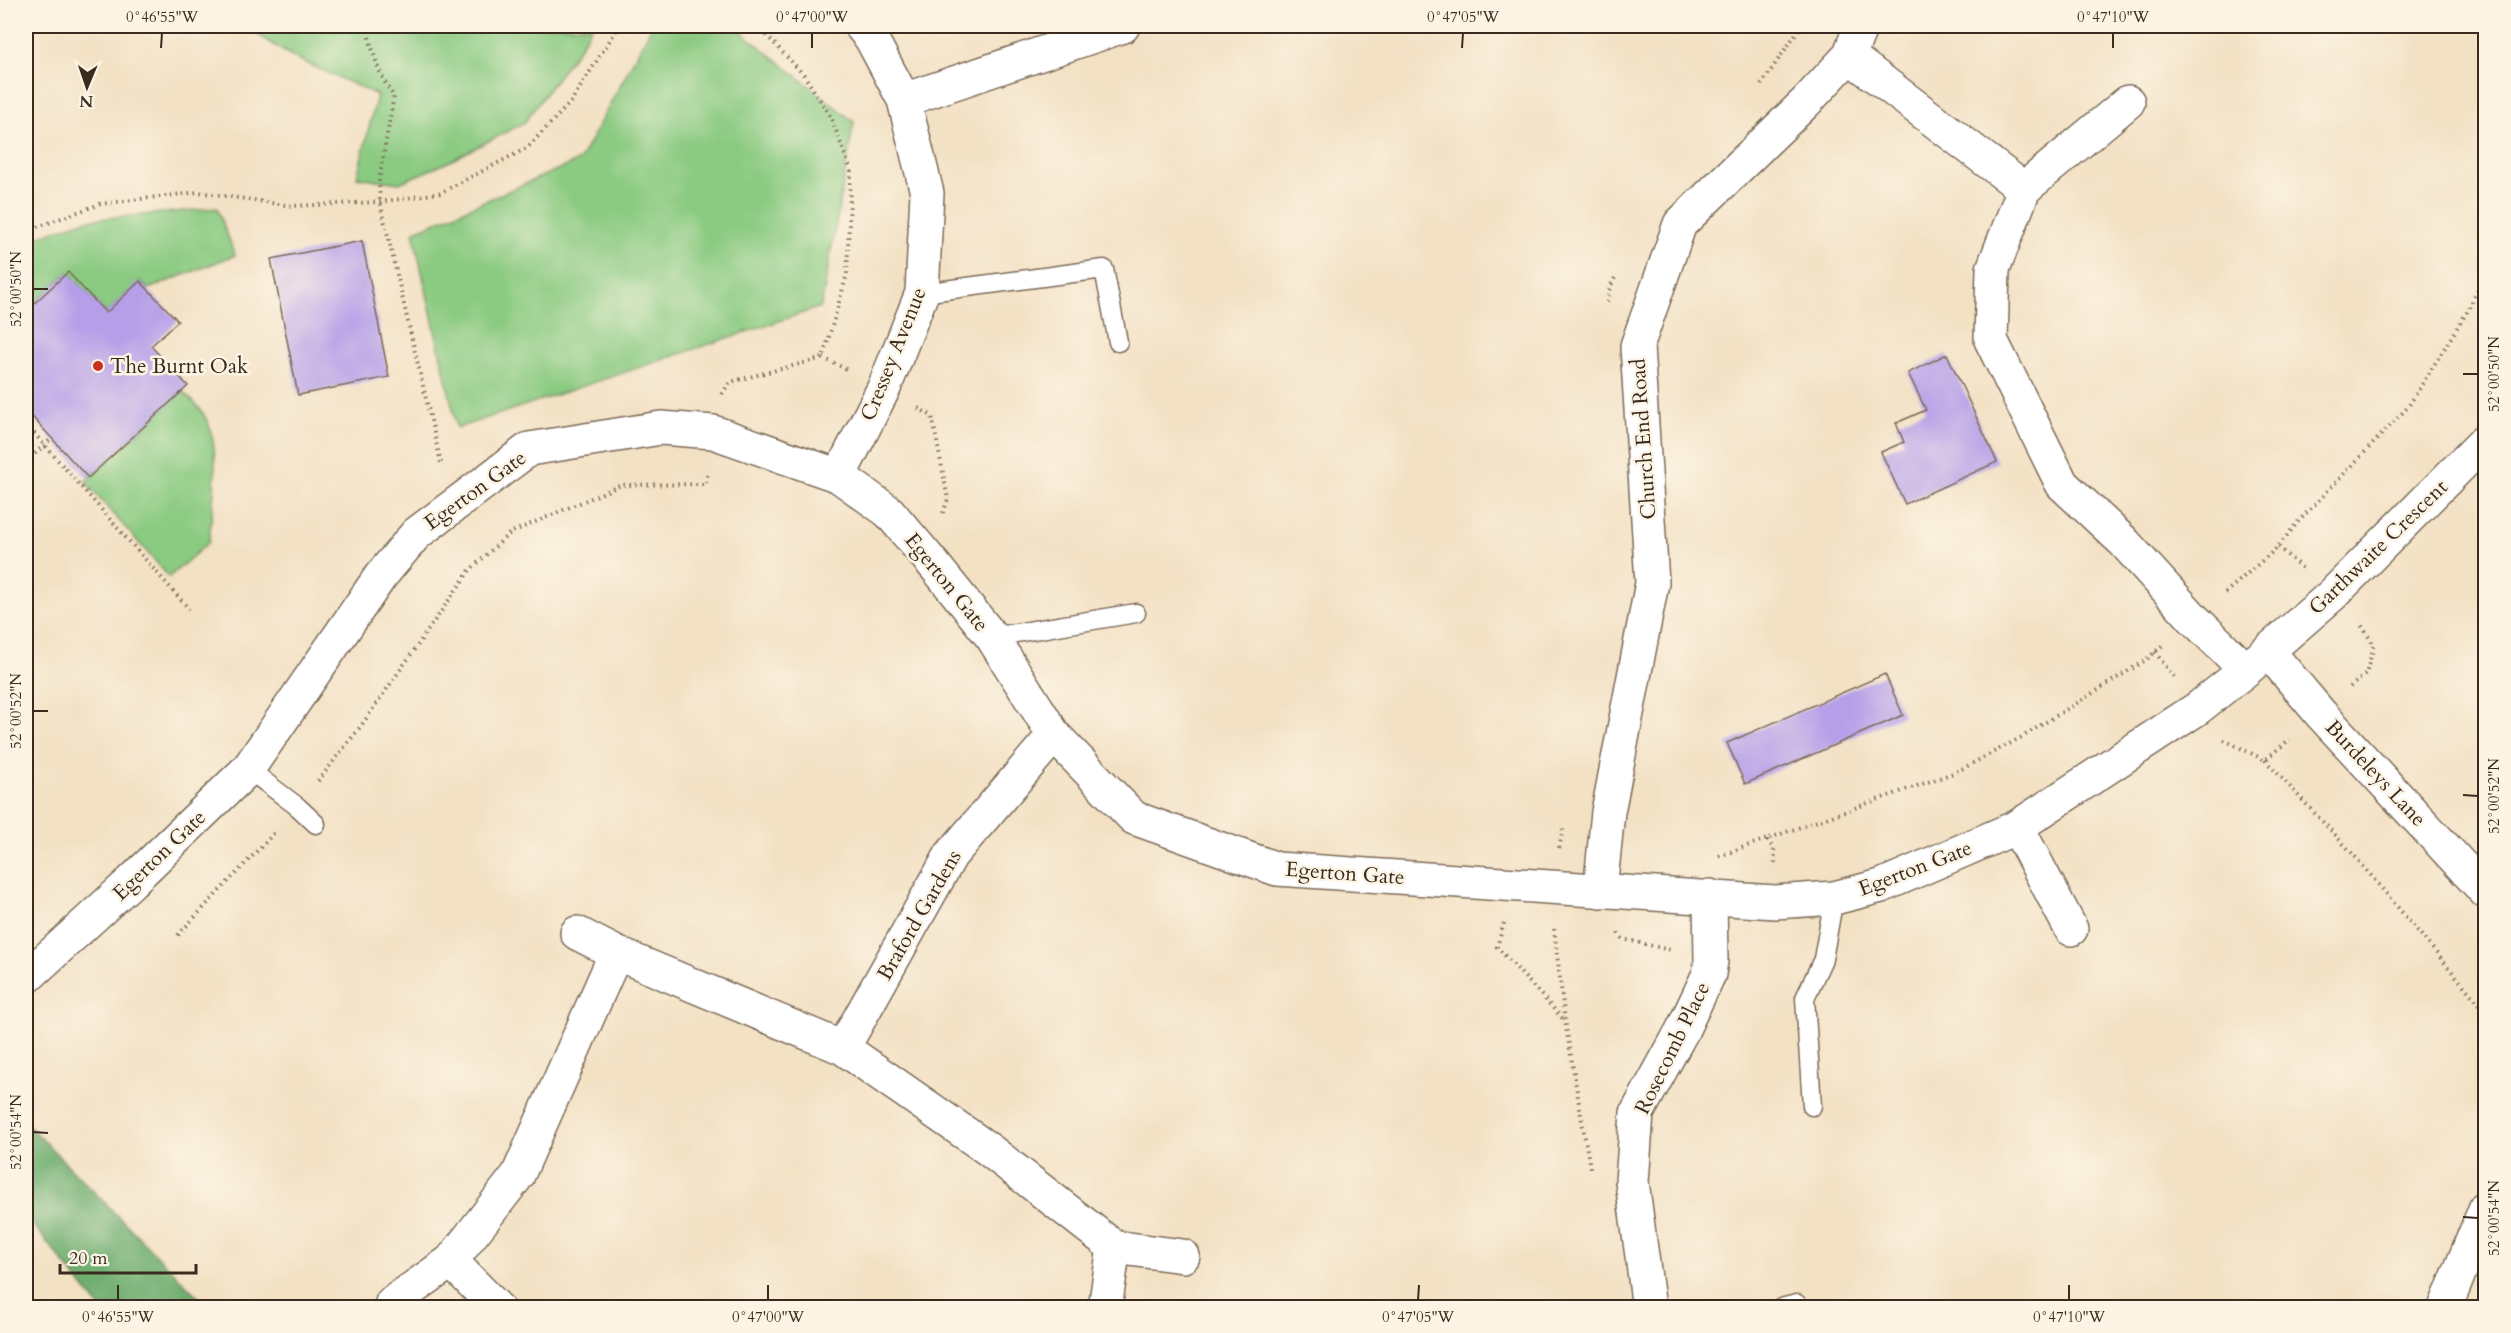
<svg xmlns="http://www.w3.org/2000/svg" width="2511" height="1333" font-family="Cardo,serif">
<rect width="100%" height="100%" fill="#fcf5e5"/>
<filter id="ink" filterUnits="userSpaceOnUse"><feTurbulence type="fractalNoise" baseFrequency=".0167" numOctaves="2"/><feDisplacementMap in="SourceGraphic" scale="12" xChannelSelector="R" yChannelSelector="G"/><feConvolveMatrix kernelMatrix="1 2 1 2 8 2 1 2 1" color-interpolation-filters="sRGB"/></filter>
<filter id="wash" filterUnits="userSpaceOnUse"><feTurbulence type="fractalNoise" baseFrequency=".008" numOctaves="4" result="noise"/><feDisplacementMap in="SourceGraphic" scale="24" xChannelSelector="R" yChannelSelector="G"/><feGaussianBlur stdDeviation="1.35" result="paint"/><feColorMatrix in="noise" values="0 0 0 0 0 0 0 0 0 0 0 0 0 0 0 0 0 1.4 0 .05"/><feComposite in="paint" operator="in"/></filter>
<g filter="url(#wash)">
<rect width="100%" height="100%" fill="#f3e1c4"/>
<path fill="#8aca81" stroke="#627a50" stroke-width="1.5" d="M244,26H592L579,48L524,123L446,163L399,183L357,177L377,95L293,57Z
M652,26H734L854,122L821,307L457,428L413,232L580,160Z
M217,208L235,255L148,289L140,281L106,313L68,272L26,311V241L86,220Z
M182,391C189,398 197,404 202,412C224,444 212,505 209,542L169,577L85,482Z"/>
<path fill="#6fae6f" stroke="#556c46" stroke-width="1.5" d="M26,1123L208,1307H99L26,1216Z"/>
<g id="blocks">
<path fill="#b69fe8" d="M362,241L389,377L298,395L271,259Z
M68,272L106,313L140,281L178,321L151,346L188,386L88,478L26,410V311Z
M1947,354L1997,462L1905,504L1881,452L1904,442L1896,423L1926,410L1908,373Z
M1885,674L1903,715L1745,784L1727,743Z"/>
</g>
</g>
<g filter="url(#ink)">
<use href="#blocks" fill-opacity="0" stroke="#7b6a58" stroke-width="1.5"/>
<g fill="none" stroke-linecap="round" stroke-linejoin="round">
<g stroke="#7b6a58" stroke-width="21">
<path id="lane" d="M922,293L1104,269L1118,342
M992,637L1136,613
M248,769L298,807L316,824
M1812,1106L1805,998L1823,959L1834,898
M1781,1308L1797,1304"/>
</g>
<g stroke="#7b6a58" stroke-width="36">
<path id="street" d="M1849,56L2024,189
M904,100L1123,26
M2128,102L2024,189L1993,269L1991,340L2062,484L2123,541L2194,619L2246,670
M839,476L884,388L922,293L927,193L904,100L871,38L861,26
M2268,651L2320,713L2486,892
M2017,827L2071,929
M1600,891L1608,812L1652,583L1637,346L1680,224L1806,102L1849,56L1861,26
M577,933L616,953
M26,978L131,882L248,769L380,577L416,534L529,449L661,428L713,432L839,476L889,512L935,566L992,637L1054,735L1134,818L1277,869L1775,902L1834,898L1881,886L2017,827L2198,708L2246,670L2332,595L2486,440
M843,1048L988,1149L1114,1247L1183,1256
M451,1261L497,1308
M392,1303L451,1261L518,1175L616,953L843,1048L951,855L1054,735
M1105,1308L1114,1247
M1649,1308L1632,1182L1637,1113L1682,1031L1709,974L1711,961L1710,896
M2445,1308L2486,1207"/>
</g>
<path stroke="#7b6a58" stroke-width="4" stroke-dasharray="1.5 4.5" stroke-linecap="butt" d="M369,37C375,59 380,78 394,96L379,180L380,202L441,463L442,462
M1761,85L1801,26
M26,231L100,204L198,192L292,206L380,202L440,193L527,148L570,103L619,26
M1607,302L1610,287L1616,276
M823,358L848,370
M722,394L730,382L823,358L847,274L851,171L831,117L804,75L758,26
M918,408L932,416L948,499L943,513
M26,424L189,609
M26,462L52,438
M2278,547L2302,568
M2225,593L2278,547L2297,523L2408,407L2467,312L2486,273
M2155,652L2174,677
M2350,687L2366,674L2374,645L2360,623
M2224,740L2265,760L2290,739
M2265,760L2352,853L2486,1012
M318,781L361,726L470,570L510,533L621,485L706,484L708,472
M1767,840L1774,849L1775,863
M1559,848L1563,829
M1719,856L1956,772L2022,737L2146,660L2164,644
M1504,923L1497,947L1564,1020
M1554,929L1565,1021L1590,1168
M1618,933L1623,939L1670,950
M178,935L275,832"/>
<use href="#lane" stroke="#fff" stroke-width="18"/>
<use href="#street" stroke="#fff" stroke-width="33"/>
</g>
</g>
<path fill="none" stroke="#3b2a1e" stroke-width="2" d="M161,48L162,33M812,48V33M1462,48L1463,33M2113,48V33M33,289H48M2463,374H2478M33,711H48M2463,795L2478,796M33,1132L48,1133M2463,1217L2478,1218M118,1300V1285M768,1300V1285M1418,1300L1419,1285M2069,1300V1285"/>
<circle fill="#c8321e" stroke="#fcf5e5" stroke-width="2" cx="98" cy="366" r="6"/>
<g text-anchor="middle" stroke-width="5" stroke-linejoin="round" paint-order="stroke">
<g font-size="21" fill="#3b2a1e" stroke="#fcf5e5">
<text transform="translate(893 354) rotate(-68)" y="7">Cressey Avenue</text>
<text transform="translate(1643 439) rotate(-94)" y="7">Church End Road</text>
<text transform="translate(475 490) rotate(-36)" y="7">Egerton Gate</text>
<text transform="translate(2378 547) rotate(-44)" y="7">Garthwaite Crescent</text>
<text transform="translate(947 582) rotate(51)" y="7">Egerton Gate</text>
<text transform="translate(2376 773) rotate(47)" y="7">Burdeleys Lane</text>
<text transform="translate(159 855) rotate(-44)" y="7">Egerton Gate</text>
<text transform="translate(1915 868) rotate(-21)" y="7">Egerton Gate</text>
<text transform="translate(1345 873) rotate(4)" y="7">Egerton Gate</text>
<text transform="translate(919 915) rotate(-60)" y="7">Braford Gardens</text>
<text transform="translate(1672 1048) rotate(-64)" y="7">Rosecomb Place</text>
</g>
<g font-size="21" fill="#3b2a1e" stroke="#fcf5e5" text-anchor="start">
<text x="110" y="373">The Burnt Oak</text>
</g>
</g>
<rect width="2511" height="1333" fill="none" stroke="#fcf5e5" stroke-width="66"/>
<g transform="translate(87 87) rotate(182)" stroke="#fcf5e5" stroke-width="4.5" paint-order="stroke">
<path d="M0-4.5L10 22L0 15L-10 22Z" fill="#3b2a1e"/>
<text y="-9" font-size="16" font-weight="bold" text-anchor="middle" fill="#3b2a1e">N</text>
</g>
<path d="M60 1264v9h136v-9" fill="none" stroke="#3b2a1e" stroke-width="3"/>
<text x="69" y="1264" font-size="18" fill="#3b2a1e" stroke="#fcf5e5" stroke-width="4.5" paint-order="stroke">20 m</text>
<rect x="33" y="33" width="2445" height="1267" fill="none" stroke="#3b2a1e" stroke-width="2"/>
<g font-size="15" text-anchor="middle" fill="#3b2a1e">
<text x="162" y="22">0°46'55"W</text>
<text x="812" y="22">0°47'00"W</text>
<text x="1463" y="22">0°47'05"W</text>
<text x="2113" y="22">0°47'10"W</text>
<text transform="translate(16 289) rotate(-90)" y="5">52°00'50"N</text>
<text transform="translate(2494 374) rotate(-90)" y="5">52°00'50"N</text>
<text transform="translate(16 711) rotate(-90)" y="5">52°00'52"N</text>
<text transform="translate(2494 796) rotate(-90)" y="5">52°00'52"N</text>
<text transform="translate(16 1132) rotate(-90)" y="5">52°00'54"N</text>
<text transform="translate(2494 1218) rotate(-90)" y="5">52°00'54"N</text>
<text x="118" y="1322">0°46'55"W</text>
<text x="768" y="1322">0°47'00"W</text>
<text x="1418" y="1322">0°47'05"W</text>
<text x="2069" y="1322">0°47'10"W</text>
</g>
</svg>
